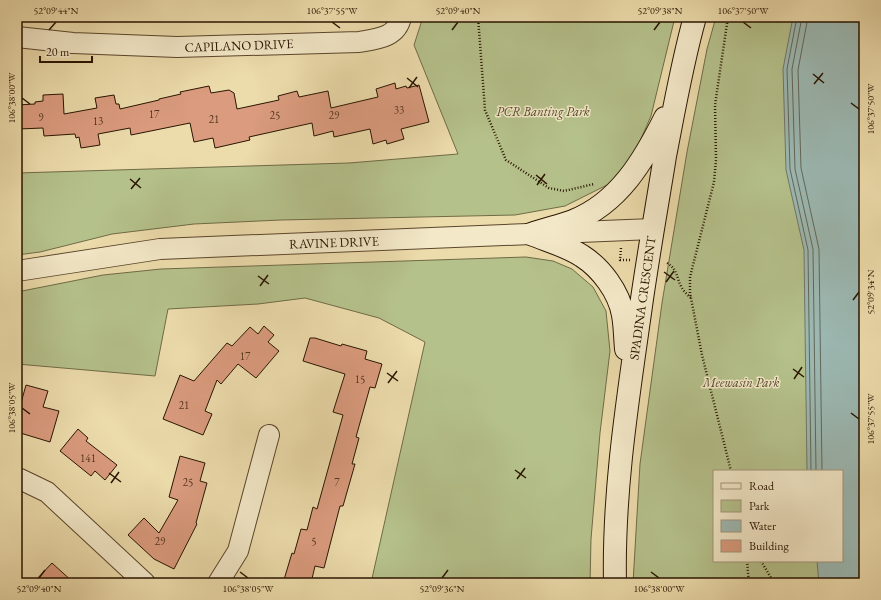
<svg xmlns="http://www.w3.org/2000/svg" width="881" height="600" font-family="'EB Garamond',serif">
<rect width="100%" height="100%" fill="#ecdbab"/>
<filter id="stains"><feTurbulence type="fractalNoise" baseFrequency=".005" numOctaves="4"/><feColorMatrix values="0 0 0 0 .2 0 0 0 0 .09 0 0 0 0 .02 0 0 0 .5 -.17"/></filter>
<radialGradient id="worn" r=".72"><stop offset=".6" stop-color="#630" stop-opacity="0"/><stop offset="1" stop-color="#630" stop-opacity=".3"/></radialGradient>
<path fill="#b5c18b" stroke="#6f6b46" d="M423,17H675L651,116L636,150L613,182L565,206L515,215L281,220L194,224L112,234L40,252L17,255V173L349,163L458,154L414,45Z
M716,17H818L830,471H714V561H842L849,583H633L640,464L662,303L687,152L707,49Z
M526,257L553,261L572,269L593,287L606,311L610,351L600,433L591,539L590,583H371L425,342L379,318L305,298L258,304L168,309L155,376L17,364V292L103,275L161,269Z"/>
<path fill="#9cb9b3" stroke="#6e776b" d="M793,17H864V583H819L817,561H842V471H807L804,250L786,170L783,69Z"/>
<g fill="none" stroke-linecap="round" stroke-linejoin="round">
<path stroke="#62675a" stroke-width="1" d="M797,17L787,69L790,169L808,250L811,471
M802,17L792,69L795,169L813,249L816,471
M808,17L798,70L801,168L819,249L822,471"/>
</g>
<path fill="#da9b7e" stroke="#291500" d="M395,83L396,89L406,86L407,88L419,85L429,122L401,129L404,139L387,144L386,140L373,144L370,129L334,137L333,131L314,136L312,123L249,137L250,140L215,148L213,138L194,142L190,123L131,135L130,128L98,134L100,145L81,148L79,137L76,138L75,134L44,136L43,128L18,129L17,105L35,104V102L43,101V95L63,94L64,114L97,108L95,98L114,95L116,104H119L120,109L159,100V99L181,94L180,92L209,86L211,93L229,90L234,93L237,109L279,100L278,96L297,91L299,97L328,91L331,108L378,97L376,89Z
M264,326L274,335L268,342L279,351L256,378L238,364L221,384L217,380L205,411L212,414L203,435L163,419L180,375L194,381L227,343L232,346L250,327L258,334Z
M310,338H315L341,346L342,344L367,351L365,359L382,364L375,388L370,387L356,437L359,438L352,464H355L343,506H340L324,568L315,566L311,583H283L292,553L294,554L301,529L307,530L313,507L317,509L343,415L333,412L345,374L303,361Z
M26,385L48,391L43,407L59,411L50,442L17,432V417Z
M78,429L88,438L86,441L117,465L105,480L95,471L91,476L60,451Z
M180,456L205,463L200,481L207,483L196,523L197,524L174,569L154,559L128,535L144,518L159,533L178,500L169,497Z
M52,563L74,583H33Z"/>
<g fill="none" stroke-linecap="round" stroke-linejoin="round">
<g stroke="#5a462b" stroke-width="22">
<path id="street" d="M17,37L73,43L177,47L359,42C376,39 397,38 401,17
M17,271L160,249L653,229
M17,480L20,479L47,492L145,583
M218,583L238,551L269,435"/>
</g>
<g stroke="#291500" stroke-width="24">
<path id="secondary" d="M531,234C545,229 559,226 573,221C619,203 644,160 665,118
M531,234C548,241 567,246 582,256C601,268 619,292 623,315C625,326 625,338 626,349
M615,583C613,490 628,398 641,306C648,256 657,206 665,156C674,110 682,63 695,17"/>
</g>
<path stroke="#291500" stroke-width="2.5" stroke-dasharray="1 2" stroke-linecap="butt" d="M478,17L485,110L506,160L549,188L564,191L594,184
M728,17L715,105L716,160L714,182L690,277V293L702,355L731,471
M621,248L620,260H630
M667,263C678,269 676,278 682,288C684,292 688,295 691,298
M747,561L749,583
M761,561L774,583"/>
<use href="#street" stroke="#f3e8c8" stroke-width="20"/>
<use href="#secondary" stroke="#f3e8c8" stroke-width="22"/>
</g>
<path fill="none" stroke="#291500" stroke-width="1.5" d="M332,22L340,28M743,22L751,28M49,30L56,22M452,30L458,22M654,30L660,22M813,74L824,83M407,78L418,87M814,84L823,73M409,88L417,77M22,98L30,104M851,103L859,109M536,175L547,184M130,179L141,188M537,185L545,174M131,189L140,178M664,272L675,280M258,276L269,284M666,282L674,271M260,286L268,275M853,300L859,292M793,369L804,377M387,373L398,381M794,379L802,367M388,383L397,371M22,408L30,414M851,413L859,419M515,470L526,478M109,473L121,482M517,479L525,468M111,483L119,472M240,572L248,578M651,572L659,578M39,578L45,570M442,578L448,570"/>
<g text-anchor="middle" stroke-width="3" stroke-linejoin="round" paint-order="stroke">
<g font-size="11" fill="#553620">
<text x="399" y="114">33</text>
<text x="154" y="118">17</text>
<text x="275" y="119">25</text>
<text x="334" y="119">29</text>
<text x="41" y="121">9</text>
<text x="214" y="123">21</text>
<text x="98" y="125">13</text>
<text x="245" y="360">17</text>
<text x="360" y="383">15</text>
<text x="184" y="409">21</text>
<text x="88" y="462">141</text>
<text x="188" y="486">25</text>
<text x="337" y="486">7</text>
<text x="160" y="545">29</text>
<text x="314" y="545">5</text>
</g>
<g font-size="13" fill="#291500" stroke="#f3e8c8">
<text transform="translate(239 45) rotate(-2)" y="5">CAPILANO DRIVE</text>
<text transform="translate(334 242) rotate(-2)" y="5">RAVINE DRIVE</text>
<text transform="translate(642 298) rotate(-82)" y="5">SPADINA CRESCENT</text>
</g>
<g font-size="13" font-style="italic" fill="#53492a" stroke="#f3e8c8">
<text x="543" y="116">PCR Banting Park</text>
<text x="741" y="387">Meewasin Park</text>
</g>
</g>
<rect width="881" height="600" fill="none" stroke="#ecdbab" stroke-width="44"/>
<rect x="713" y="470" width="130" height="92" fill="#f3e8c8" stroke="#a29478"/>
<rect x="721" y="483" width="20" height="6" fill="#f3e8c8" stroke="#a29478"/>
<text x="749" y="490" font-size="12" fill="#291500">Road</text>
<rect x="721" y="500" width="20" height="12" fill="#b5c18b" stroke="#a29478"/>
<text x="749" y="510" font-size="12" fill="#291500">Park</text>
<rect x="721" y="520" width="20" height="12" fill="#9cb9b3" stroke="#a29478"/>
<text x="749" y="530" font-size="12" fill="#291500">Water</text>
<rect x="721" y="540" width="20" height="12" fill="#da9b7e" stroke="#a29478"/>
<text x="749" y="550" font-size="12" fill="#291500">Building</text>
<path d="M40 56v6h52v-6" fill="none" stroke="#291500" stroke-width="2"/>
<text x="46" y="56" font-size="12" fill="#291500" stroke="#f3e8c8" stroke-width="3" paint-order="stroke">20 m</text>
<rect x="22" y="22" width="837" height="556" fill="none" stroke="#291500" stroke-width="1.5"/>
<g font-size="10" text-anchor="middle" fill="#291500">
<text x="56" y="14">52°09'44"N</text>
<text x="332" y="14">106°37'55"W</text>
<text x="458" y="14">52°09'40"N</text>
<text x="660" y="14">52°09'38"N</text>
<text x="743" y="14">106°37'50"W</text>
<text transform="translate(11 98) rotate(-90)" y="4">106°38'00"W</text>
<text transform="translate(870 109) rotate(-90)" y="4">106°37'50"W</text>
<text transform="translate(870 292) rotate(-90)" y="4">52°09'34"N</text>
<text transform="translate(11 408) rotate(-90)" y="4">106°38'05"W</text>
<text transform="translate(870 419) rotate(-90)" y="4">106°37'55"W</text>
<text x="39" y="592">52°09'40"N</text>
<text x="248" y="592">106°38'05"W</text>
<text x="442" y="592">52°09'36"N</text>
<text x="659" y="592">106°38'00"W</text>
</g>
<rect width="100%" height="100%" filter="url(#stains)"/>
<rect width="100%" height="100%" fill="url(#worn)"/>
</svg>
